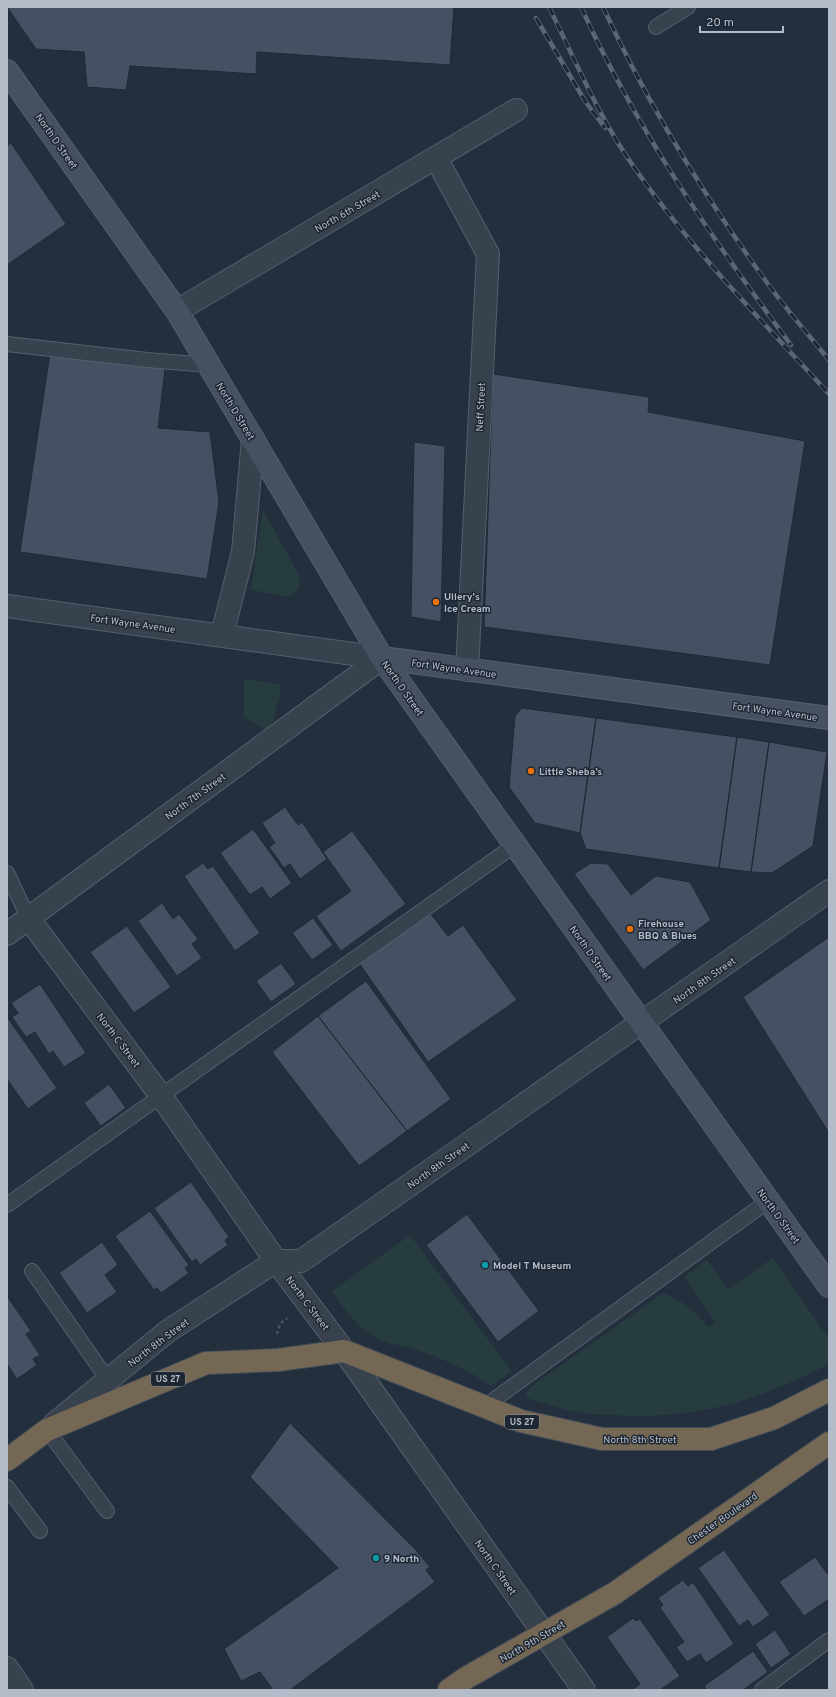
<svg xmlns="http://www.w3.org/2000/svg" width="836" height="1697" font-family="Overpass,sans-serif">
<rect width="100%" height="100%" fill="#242f3e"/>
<path fill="#263c3f" d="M263,510L298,573L300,586L290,597L251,590Z
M244,679L280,684L281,691L270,732L244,717Z
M410,1235L512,1371L491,1386C469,1370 440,1357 413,1349C399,1345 383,1343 370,1334C353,1323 343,1307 332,1291Z
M773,1258L829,1339V1361L823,1367C753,1403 692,1420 613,1415C601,1414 588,1415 577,1412C560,1409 544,1403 527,1398L526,1393L529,1388L663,1293C683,1301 695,1310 708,1327L716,1323L684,1277L707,1260L728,1289Z"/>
<path fill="#455162" stroke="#1f2835" d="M7,7H454L450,65L257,52L256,74L130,66L126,90L87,87L84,52L36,49Z
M11,143L66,224L7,265V146Z
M50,353L165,369L158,428L210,432L219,502L207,579L20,552Z
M493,374L649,397L648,412L805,441L770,665L484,627Z
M414,442L445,446L441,622L411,617Z
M522,708L596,718L580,833L535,823L509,787L515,716Z
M596,718L737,737L719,868L586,849L580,833Z
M737,737L769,742L751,872L719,868Z
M769,742L827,752L813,846L772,873L751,872Z
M285,807L298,825L302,822L327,859L300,879L290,864L284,868L269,847L275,843L262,823Z
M253,829L292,883L270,899L262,887L250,895L220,853Z
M352,831L406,904L341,951L316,916L351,891L323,852Z
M203,863L208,869L213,866L260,933L235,951L184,876Z
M591,863L608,864L631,895L656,876L690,882L711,920L643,970L574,874Z
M162,903L173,919L179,914L198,939L192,944L202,958L177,976L138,921Z
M430,913L448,936L463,925L517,1000L428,1062L359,963Z
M313,918L333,945L312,960L292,933Z
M127,926L171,987L134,1013L90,952Z
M829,937V1133L743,997Z
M281,963L296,984L271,1002L256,981Z
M366,981L451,1099L407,1131L318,1016Z
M40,984L86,1053L64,1067L53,1051L49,1054L35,1032L26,1037L12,1017L18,1013L11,1003Z
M318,1016L407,1131L359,1166L272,1052Z
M7,1017L57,1088L28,1109L7,1079Z
M109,1084L126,1108L101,1126L84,1103Z
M191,1182L229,1237L225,1240L228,1245L200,1265L196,1259L192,1262L154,1208Z
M150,1211L189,1265L185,1268L189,1273L161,1293L157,1288L154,1290L115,1236Z
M467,1214L539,1311L498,1342L426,1245Z
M102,1242L118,1265L105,1275L117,1292L87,1313L59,1273Z
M7,1296L31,1331L26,1334L40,1355L33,1359L37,1365L17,1379L7,1364Z
M290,1423L415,1549L430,1567L426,1570L435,1582L290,1690H273L260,1672L241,1681L224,1649L338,1568L250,1477Z
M724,1550L770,1615L753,1627L748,1620L739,1626L698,1568Z
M815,1557L829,1576V1599L804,1616L779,1582Z
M683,1580L688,1586L693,1582L734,1644L706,1663L700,1654L687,1662L676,1647L684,1642L660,1608L663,1605L658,1598Z
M633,1618L636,1621L640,1619L680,1676L660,1690H632L640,1684L607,1637Z
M775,1630L791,1654L771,1668L755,1644Z
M753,1651L768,1672L743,1690H707L704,1686Z"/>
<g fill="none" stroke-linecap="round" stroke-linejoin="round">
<g stroke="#565f6c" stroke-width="16">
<path id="lane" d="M656,27L688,7
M7,344L147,360L209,365
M7,873L29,919
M7,1205L515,845
M32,1271L108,1380
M484,1407L768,1201
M47,1430L107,1511
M7,1487L40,1531
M762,1690L829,1640"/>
</g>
<g stroke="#565f6c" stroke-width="24">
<path id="street" d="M436,158L488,254L467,670
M177,311L516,110
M7,606L382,658
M222,635L243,552L253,439
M29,919L161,1096L276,1261L344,1351L584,1690
M7,934L382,658
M54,1424L168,1331L276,1261H301L829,891
M7,1668L22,1690"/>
</g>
<g stroke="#565f6c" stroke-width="24">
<path id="secondary" d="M7,71L177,311L382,658L829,1286
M382,658L829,718"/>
</g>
<g stroke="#434c59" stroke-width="24">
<path id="highway" d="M7,1460L47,1430L206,1363L278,1360L344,1351L521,1421L602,1439H711L774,1418L829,1390
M449,1690L466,1678L615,1593L829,1443"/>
</g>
<path stroke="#44595c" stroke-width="2.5" stroke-dasharray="3 3" stroke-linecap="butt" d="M277,1334L280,1324L287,1318"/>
<use href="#lane" stroke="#38414e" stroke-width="14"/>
<use href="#street" stroke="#38414e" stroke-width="22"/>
<use href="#secondary" stroke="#465061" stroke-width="22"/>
<use href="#highway" stroke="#746855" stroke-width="22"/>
<g stroke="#5a6575" stroke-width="4.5">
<path id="rail" d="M549,7C576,62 600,120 636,170C692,250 763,322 829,394
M581,7C636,128 712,239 791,345
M603,7C647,103 703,194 765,280C785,308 808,334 829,360
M536,18L585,101L605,128"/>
</g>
<use href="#rail" stroke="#1d2633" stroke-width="3" stroke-dasharray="9" stroke-linecap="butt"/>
</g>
<g fill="#e8710a" stroke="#1d2633" stroke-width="1.5">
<circle cx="436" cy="602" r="4"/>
<circle cx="531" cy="771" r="4"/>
<circle cx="630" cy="929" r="4"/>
</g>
<g fill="#0f9aa8" stroke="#1d2633" stroke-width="1.5">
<circle cx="485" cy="1265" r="4"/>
<circle cx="376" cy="1558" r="4"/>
</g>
<g text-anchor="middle" stroke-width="3" stroke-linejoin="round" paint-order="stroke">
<g fill="#1d2633" stroke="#878f9c" stroke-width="1">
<rect x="151" y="1372" width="34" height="14" rx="3"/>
<rect x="505" y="1415" width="34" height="14" rx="3"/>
</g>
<g font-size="9" font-weight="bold" fill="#b4bcc9">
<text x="168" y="1382">US 27</text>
<text x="522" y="1425">US 27</text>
</g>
<g font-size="10" fill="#b4bcc9" stroke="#1d2633">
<text transform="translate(57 141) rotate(55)" y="4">North D Street</text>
<text transform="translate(347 211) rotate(-30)" y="4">North 6th Street</text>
<text transform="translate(480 407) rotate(-87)" y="4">Neff Street</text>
<text transform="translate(236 411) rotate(59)" y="4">North D Street</text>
<text transform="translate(133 623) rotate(8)" y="4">Fort Wayne Avenue</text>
<text transform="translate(454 668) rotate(8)" y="4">Fort Wayne Avenue</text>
<text transform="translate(403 688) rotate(55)" y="4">North D Street</text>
<text transform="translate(775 711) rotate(8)" y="4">Fort Wayne Avenue</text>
<text transform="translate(195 796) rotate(-36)" y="4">North 7th Street</text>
<text transform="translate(591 953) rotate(55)" y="4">North D Street</text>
<text transform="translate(704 980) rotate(-35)" y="4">North 8th Street</text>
<text transform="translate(119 1040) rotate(53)" y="4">North C Street</text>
<text transform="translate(438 1165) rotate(-35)" y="4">North 8th Street</text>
<text transform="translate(779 1216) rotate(54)" y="4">North D Street</text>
<text transform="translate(308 1303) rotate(53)" y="4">North C Street</text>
<text transform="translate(158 1342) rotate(-37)" y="4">North 8th Street</text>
<text x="640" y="1443">North 8th Street</text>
<text transform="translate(722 1518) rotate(-35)" y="4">Chester Boulevard</text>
<text transform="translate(496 1567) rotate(55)" y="4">North C Street</text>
<text transform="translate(532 1641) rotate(-30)" y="4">North 9th Street</text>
</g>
<g font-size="10" font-weight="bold" fill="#b4bcc9" stroke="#1d2633" text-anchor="start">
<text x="444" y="600">Ullery's<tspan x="444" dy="12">Ice Cream</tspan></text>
<text x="539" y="775">Little Sheba’s</text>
<text x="638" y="927">Firehouse<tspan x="638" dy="12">BBQ &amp; Blues</tspan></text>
<text x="493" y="1269">Model T Museum</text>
<text x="384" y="1562">9 North</text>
</g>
</g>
<rect width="836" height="1697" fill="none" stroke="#b4bcc9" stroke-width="16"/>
<path d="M700 26v6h83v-6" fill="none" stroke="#b4bcc9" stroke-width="2"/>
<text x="706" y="26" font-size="12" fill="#b4bcc9" stroke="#1d2633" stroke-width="3" paint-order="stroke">20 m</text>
</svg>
